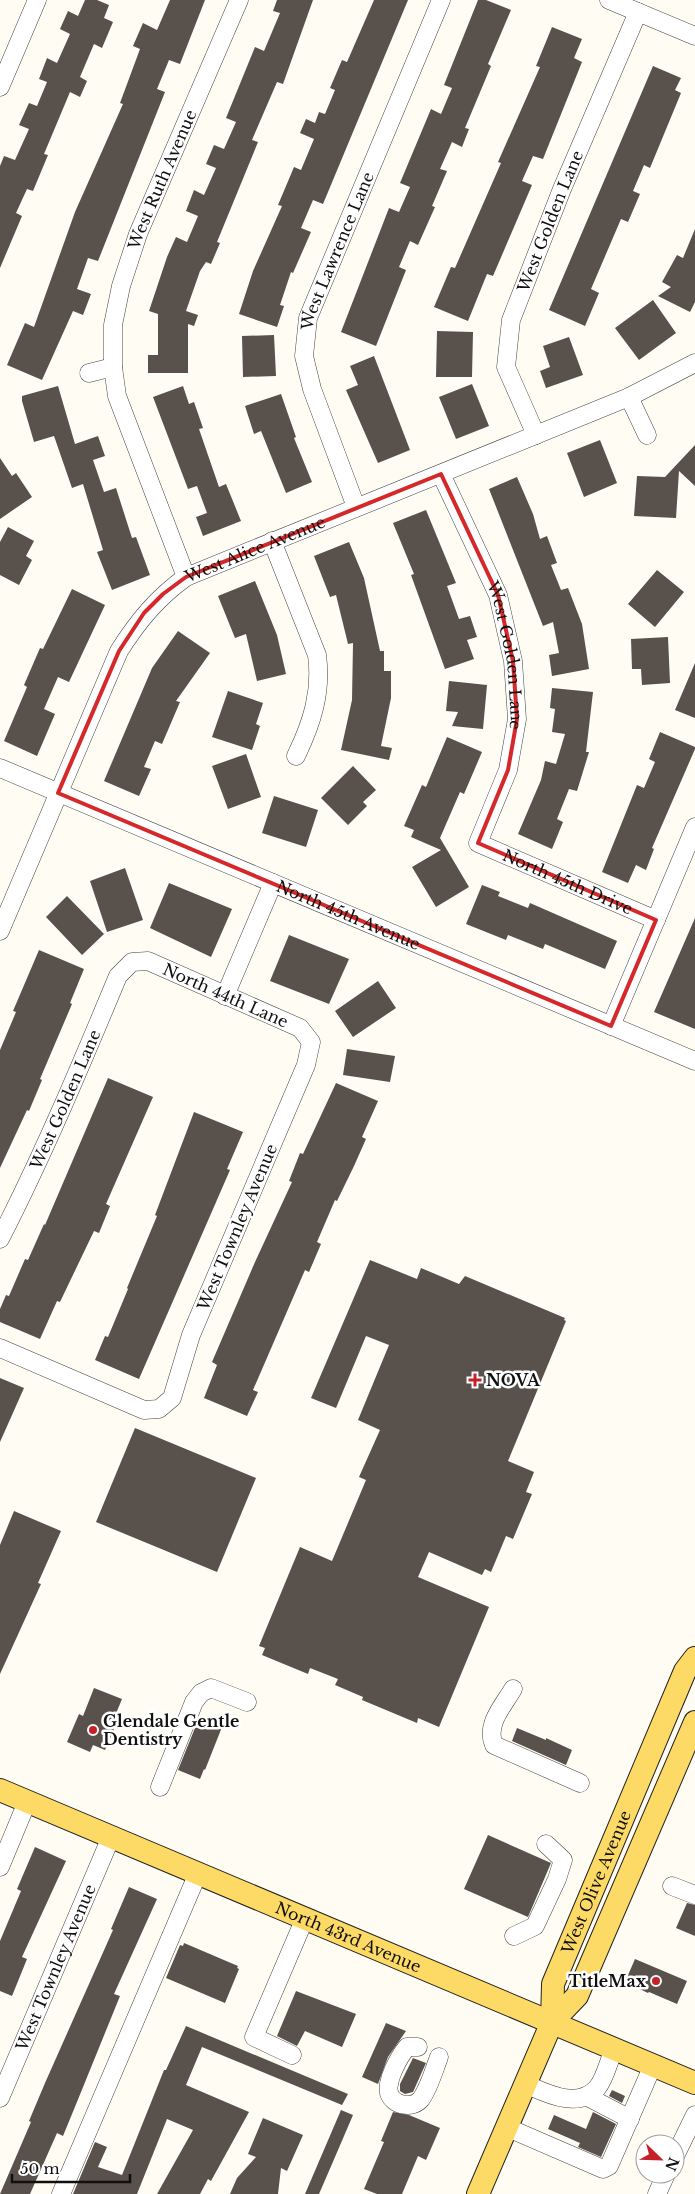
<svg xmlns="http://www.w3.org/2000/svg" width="695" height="2194" font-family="'Libre Baskerville',serif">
<rect width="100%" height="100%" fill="#fffdf3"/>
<path fill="#59514c" d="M85,0H97L109,5L104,18L113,22L102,48L94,44L80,77L87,81L80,97L70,92L44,154L48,155L33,191L27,189L16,213L22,216L0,268V166L4,156L15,160L29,129L19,125L29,103L37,106L47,82L39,79L47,58L57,63L70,34L60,29L68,11L78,16Z
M170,0H205L180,64L169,60L157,89L165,92L98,261L88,258L77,289L91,294L83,315L73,311L42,380L7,365L25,323L34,327L75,212L123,104L120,103L140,49L133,46L143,23L157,30Z
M277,0H313L283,84L277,82L252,140L258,142L217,242L220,243L211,264L206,262L200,271L186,311L198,315L194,326L188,324V373H148V355H158V314L149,311L167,257L176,237L187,242L198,216L186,211L194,190L204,195L216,168L206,164L214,145L224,149L236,122L226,118L255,47L264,51L280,13L273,11Z
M374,0H408L323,204L313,200L301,228L311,232L293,273L291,272L280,305L284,306L277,327L239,314L253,271L282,206L278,205L294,167L301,170L314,139L300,133L306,119L315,123L319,112L325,114L335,90L330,88L342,60L347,62Z
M478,0H486L511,10L488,64L491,66L465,128L469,129L462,147L452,142L440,169L447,171L432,206L435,207L418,245L410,241L399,267L406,270L376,346L341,332L389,208L399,212L410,187L400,183L431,109L441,114L452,88L444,85Z
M552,27L582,39L574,58L582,62L543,159L533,156L522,181L532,185L493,276L487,274L468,321L434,307L451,267L455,268L501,163L498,162L540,67L536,66Z
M653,66L681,78L675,90L681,93L650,168L644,165L633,191L640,194L628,222L621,219L591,289L599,293L585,326L549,310Z
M695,229V302L690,312L658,296L671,287L662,282L677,255L683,258Z
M653,300L676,333L639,360L615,328Z
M437,331L473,332L472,377H436Z
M274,335L276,376L243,377L242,336Z
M569,337L583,375L546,388L540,371L550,367L543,346Z
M374,356L410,450L378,463L346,390L358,385L350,366Z
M472,384L489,426L456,439L439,397Z
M58,386L75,444L98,436L105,456L93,460L104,492L116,488L132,538L136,537L150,575L112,590L97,552L103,550L83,484L72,488L54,436L34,442L22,401V396Z
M183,386L189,404L194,402L203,428L199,429L219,487L226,484L241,521L203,536L196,517L207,513L197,486L188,489L153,397Z
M281,394L296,437L294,438L312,482L286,493L261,431L254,434L245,406Z
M600,440L617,483L584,497L567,453Z
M695,445V486L679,471L676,518L634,516L637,476L665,477Z
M0,458L12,476L16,473L32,497L0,519Z
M517,477L533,514L540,539L547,536L557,563L551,565L561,590L568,588L582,624L589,669L552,676L549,655L559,653L553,622L543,626L489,489Z
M426,510L456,583L447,586L459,619L470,616L477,637L467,640L474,659L445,669L411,575L414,574L393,523Z
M8,527L34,541L26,556L32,560L19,585L0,575V542Z
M349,542L364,578L380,651H384V671H391V698L381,746L392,748L389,760L341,750L352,700L353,643L348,644L336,595L330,597L314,556Z
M657,570L684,592L655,627L628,604Z
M255,581L277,635L286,674L257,681L246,634L235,638L218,596Z
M72,589L105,605L69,682L58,677L44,709L55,714L37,756L4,741L27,687L24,685L40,648L43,649Z
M178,631L210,653L176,701L180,702L162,744L155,741L144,767L151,769L139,796L104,781L152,668Z
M668,637L670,683L642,685L641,669H632L631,639Z
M695,663V718L675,710Z
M449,681L487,685L483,729L452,726L458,712L446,711Z
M552,688L593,692L586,752H589L577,791L569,789L557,819L563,822L552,849L518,834L541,780L545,761L556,764L565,734L552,732L555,709L550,708Z
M228,691L263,703L256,724L260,726L252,750L212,737Z
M660,732L695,747V749L652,848L654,849L646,870L636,865L628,883L602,872L637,785L644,788L655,762L649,759Z
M447,737L482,752L464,794L460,792L440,838L469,887L436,907L412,867L441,850L411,837L414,830L404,826L422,785L426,787Z
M246,754L261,797L228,809L212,766Z
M353,766L376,790L363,802L367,806L348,825L321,798Z
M274,796L318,810L306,847L262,833Z
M125,868L143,920L107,932L90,881Z
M169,883L232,909L211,957L150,928Z
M482,885L500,892L498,896L528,908L530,903L617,941L605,969L545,944L543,949L508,935L506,940L466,924Z
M67,896L104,934L82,955L46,917Z
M695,918V1029L654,1012Z
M289,935L349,959L329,1004L270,981Z
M39,950L84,969L70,1003L72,1004L40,1079L42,1080L29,1111L27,1110L0,1168V1050L16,1012L13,1011Z
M378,981L396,1008L353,1037L335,1011Z
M347,1049L395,1056L390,1082L343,1075Z
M108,1078L153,1097L106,1204L110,1206L99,1233L94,1231L60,1302L57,1301L40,1339L0,1322V1309L6,1295L9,1296L25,1259L28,1260L44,1224L45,1225Z
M336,1083L378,1101L362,1137L366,1139L354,1166L337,1201L335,1200L317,1242L321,1244L309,1272L305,1270L253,1390L258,1392L247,1416L204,1398L217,1365L212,1362L255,1262L292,1182L289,1181L300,1153L303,1154Z
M194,1112L243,1132L227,1169L230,1170L139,1379L95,1360L105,1336L108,1337L128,1289L127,1288L157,1216L155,1215Z
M370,1260L417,1279L421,1268L459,1284L465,1276L565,1318L564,1320L566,1321L508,1461L534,1472L526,1492L532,1494L513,1539L506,1536L491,1572L485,1569L482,1575L429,1552L418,1577L489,1607L439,1727L418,1718L417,1723L362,1700L363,1697L335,1685L338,1679L310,1668L308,1674L262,1655L265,1648L259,1646L300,1547L332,1561L366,1480L359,1477L380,1430L358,1420L389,1345L366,1336L336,1408L311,1398Z
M0,1378L24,1388L0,1442Z
M135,1428L256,1478L217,1572L96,1522Z
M14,1511L61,1531L38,1583L41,1584L0,1674V1545Z
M94,1688L122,1699L115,1716L119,1717L105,1750L93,1745L90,1752L67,1742L79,1714L83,1716Z
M199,1718L222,1727L205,1770L204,1769L200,1779L178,1770Z
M517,1728L546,1740V1738L572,1750L566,1765L512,1741Z
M488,1835L551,1863L528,1917L464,1889Z
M35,1847L66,1861L22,1957L27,1959L12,1996L0,1991V1941L21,1891L17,1889Z
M129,1887L157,1899L114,1994L120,1996L79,2097L63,2136L57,2133L30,2194H0L31,2122L29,2121L45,2083L113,1930L111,1929Z
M687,1903L695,1905V1936L676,1928Z
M184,1943L238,1966L237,1968L239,1969L225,2003L166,1978L180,1945L183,1946Z
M635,1959L687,1981L677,2004L649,1992L648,1993L625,1982Z
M296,1991L356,2014L342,2047L305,2031L297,2046L277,2036Z
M386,2023L406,2031L388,2057L378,2084L362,2077Z
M186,2026L348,2094L342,2105L202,2047L186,2085L249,2112L211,2181L208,2179L200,2194H157L193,2130L167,2119L137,2194H73L95,2142L107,2147L98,2167L122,2175L164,2070H166Z
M413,2058L426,2063L413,2092L405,2094L400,2091V2084Z
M612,2090L625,2096L622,2103L609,2096Z
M341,2110L353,2115L332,2164L319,2194H305Z
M393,2112L409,2115L440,2128L426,2160L418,2156L402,2194H377L364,2189L384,2142L381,2141Z
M593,2112L616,2124L601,2157L578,2147L580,2143L548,2129L554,2115L586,2129Z
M263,2118L303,2135L287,2171L281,2168L278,2194H230L237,2178L256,2157L248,2154Z"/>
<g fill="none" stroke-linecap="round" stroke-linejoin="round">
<g stroke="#434343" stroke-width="19">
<g id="minor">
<path d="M609,0L695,36"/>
<path d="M0,87L37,0"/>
<path d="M89,373L113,367"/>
<path d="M629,397L647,435"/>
<path id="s1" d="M536,435L506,367L511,320L562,189L638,12"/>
<path id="s2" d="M441,474L498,595L513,661L517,719L508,770L478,843L656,920"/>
<path id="s3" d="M356,507L312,389L304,356L308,318L441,0"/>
<path d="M272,541L317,655C322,692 312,723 296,756"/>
<path id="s4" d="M186,577L117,396L113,367V325L121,286L138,234L239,0"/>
<path id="s5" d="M0,768L695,1061"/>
<path id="s6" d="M0,931L119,651C138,621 157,598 186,577L629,397L695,363"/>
<path d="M225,996L273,883"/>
<path d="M611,1026L695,827"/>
<path id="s7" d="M0,1239C44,1153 81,1065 118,976L132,962L148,961L300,1028L311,1042L306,1065L191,1335L172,1398L159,1409L144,1410L0,1348"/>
<path d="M513,1689C503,1706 485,1725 494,1745L580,1783"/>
<path d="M160,1787L194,1702L201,1693L211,1688L247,1702"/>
<path d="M0,1867L27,1802"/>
<path d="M672,1886L695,1895"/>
<path d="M514,1936L535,1926L557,1879L563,1860L546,1844"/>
<path d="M418,2047H407C399,2057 386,2080 389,2093C393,2106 413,2109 421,2099C429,2088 434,2070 439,2057"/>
<path d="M292,2055L254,2037L305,1918"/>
<path d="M525,2084C546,2093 578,2110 597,2088C605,2079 609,2060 614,2049"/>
<path d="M586,2096L630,2119"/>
<path id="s8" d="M0,2098L111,1837"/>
<path d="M506,2127L603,2169L609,2166L653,2065"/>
<path d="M675,2156L695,2115"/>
<path d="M61,2194L198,1873"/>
<path d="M657,2194L666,2174"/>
</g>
</g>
<g stroke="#212121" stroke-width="24">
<g id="major">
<path id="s9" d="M0,1790L695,2083"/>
<path d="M552,2022L577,1996L695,1722"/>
<path id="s10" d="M478,2194L552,2022L553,1984L685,1671L695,1658"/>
</g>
</g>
<use href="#minor" stroke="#fff" stroke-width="18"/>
<use href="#major" stroke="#fdd965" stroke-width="22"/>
</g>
<path fill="none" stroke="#d62828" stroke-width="4" stroke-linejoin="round" d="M441,474L498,595L513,661L517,719L508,770L478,843L656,920L611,1026L58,793L119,651L144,613L163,594L186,577Z"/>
<g fill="#c62128" stroke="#fff" stroke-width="2">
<path d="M472.5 1372.5h5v5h5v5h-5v5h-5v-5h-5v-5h5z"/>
<circle cx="93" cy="1730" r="5"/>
<circle cx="656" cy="1981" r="5"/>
</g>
<g text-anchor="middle" stroke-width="5" stroke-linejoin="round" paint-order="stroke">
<g font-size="16" fill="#101010" stroke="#fff">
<text dy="6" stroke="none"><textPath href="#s4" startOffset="419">West Ruth Avenue</textPath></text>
<text dy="6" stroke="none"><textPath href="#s1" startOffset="228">West Golden Lane</textPath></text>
<text dy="6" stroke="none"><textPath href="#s3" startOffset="271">West Lawrence Lane</textPath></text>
<text dy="6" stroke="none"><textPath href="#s6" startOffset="479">West Alice Avenue</textPath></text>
<text dy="6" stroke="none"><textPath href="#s2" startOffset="195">West Golden Lane</textPath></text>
<text dy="6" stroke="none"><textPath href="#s2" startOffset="488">North 45th Drive</textPath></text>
<text dy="6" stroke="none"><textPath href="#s5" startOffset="378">North 45th Avenue</textPath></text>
<text dy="6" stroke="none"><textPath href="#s7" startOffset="409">North 44th Lane</textPath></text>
<text dy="6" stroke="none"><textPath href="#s7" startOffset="154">West Golden Lane</textPath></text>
<text transform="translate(237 1227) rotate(-67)" y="6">West Townley Avenue</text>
<text dy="6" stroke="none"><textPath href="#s10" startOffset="336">West Olive Avenue</textPath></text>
<text dy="6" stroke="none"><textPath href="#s9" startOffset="378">North 43rd Avenue</textPath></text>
<text dy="6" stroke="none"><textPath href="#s8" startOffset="142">West Townley Avenue</textPath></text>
</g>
<g font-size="16" font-weight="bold" fill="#101010" stroke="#fff" text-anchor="start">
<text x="486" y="1386">NOVA</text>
<text x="103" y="1727">Glendale Gentle<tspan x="103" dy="18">Dentistry</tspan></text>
<text x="646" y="1987" text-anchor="end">TitleMax</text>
</g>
</g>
<g transform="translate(660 2159) rotate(113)"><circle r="24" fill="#ffffff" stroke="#9f9f9f"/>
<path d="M0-4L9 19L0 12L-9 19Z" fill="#c62128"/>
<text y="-8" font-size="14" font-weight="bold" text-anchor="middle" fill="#101010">N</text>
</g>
<path d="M12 2174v8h118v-8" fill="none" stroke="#101010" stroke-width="2.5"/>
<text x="20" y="2174" font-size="15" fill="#101010" stroke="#ffffff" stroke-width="4" paint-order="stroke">50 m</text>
</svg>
